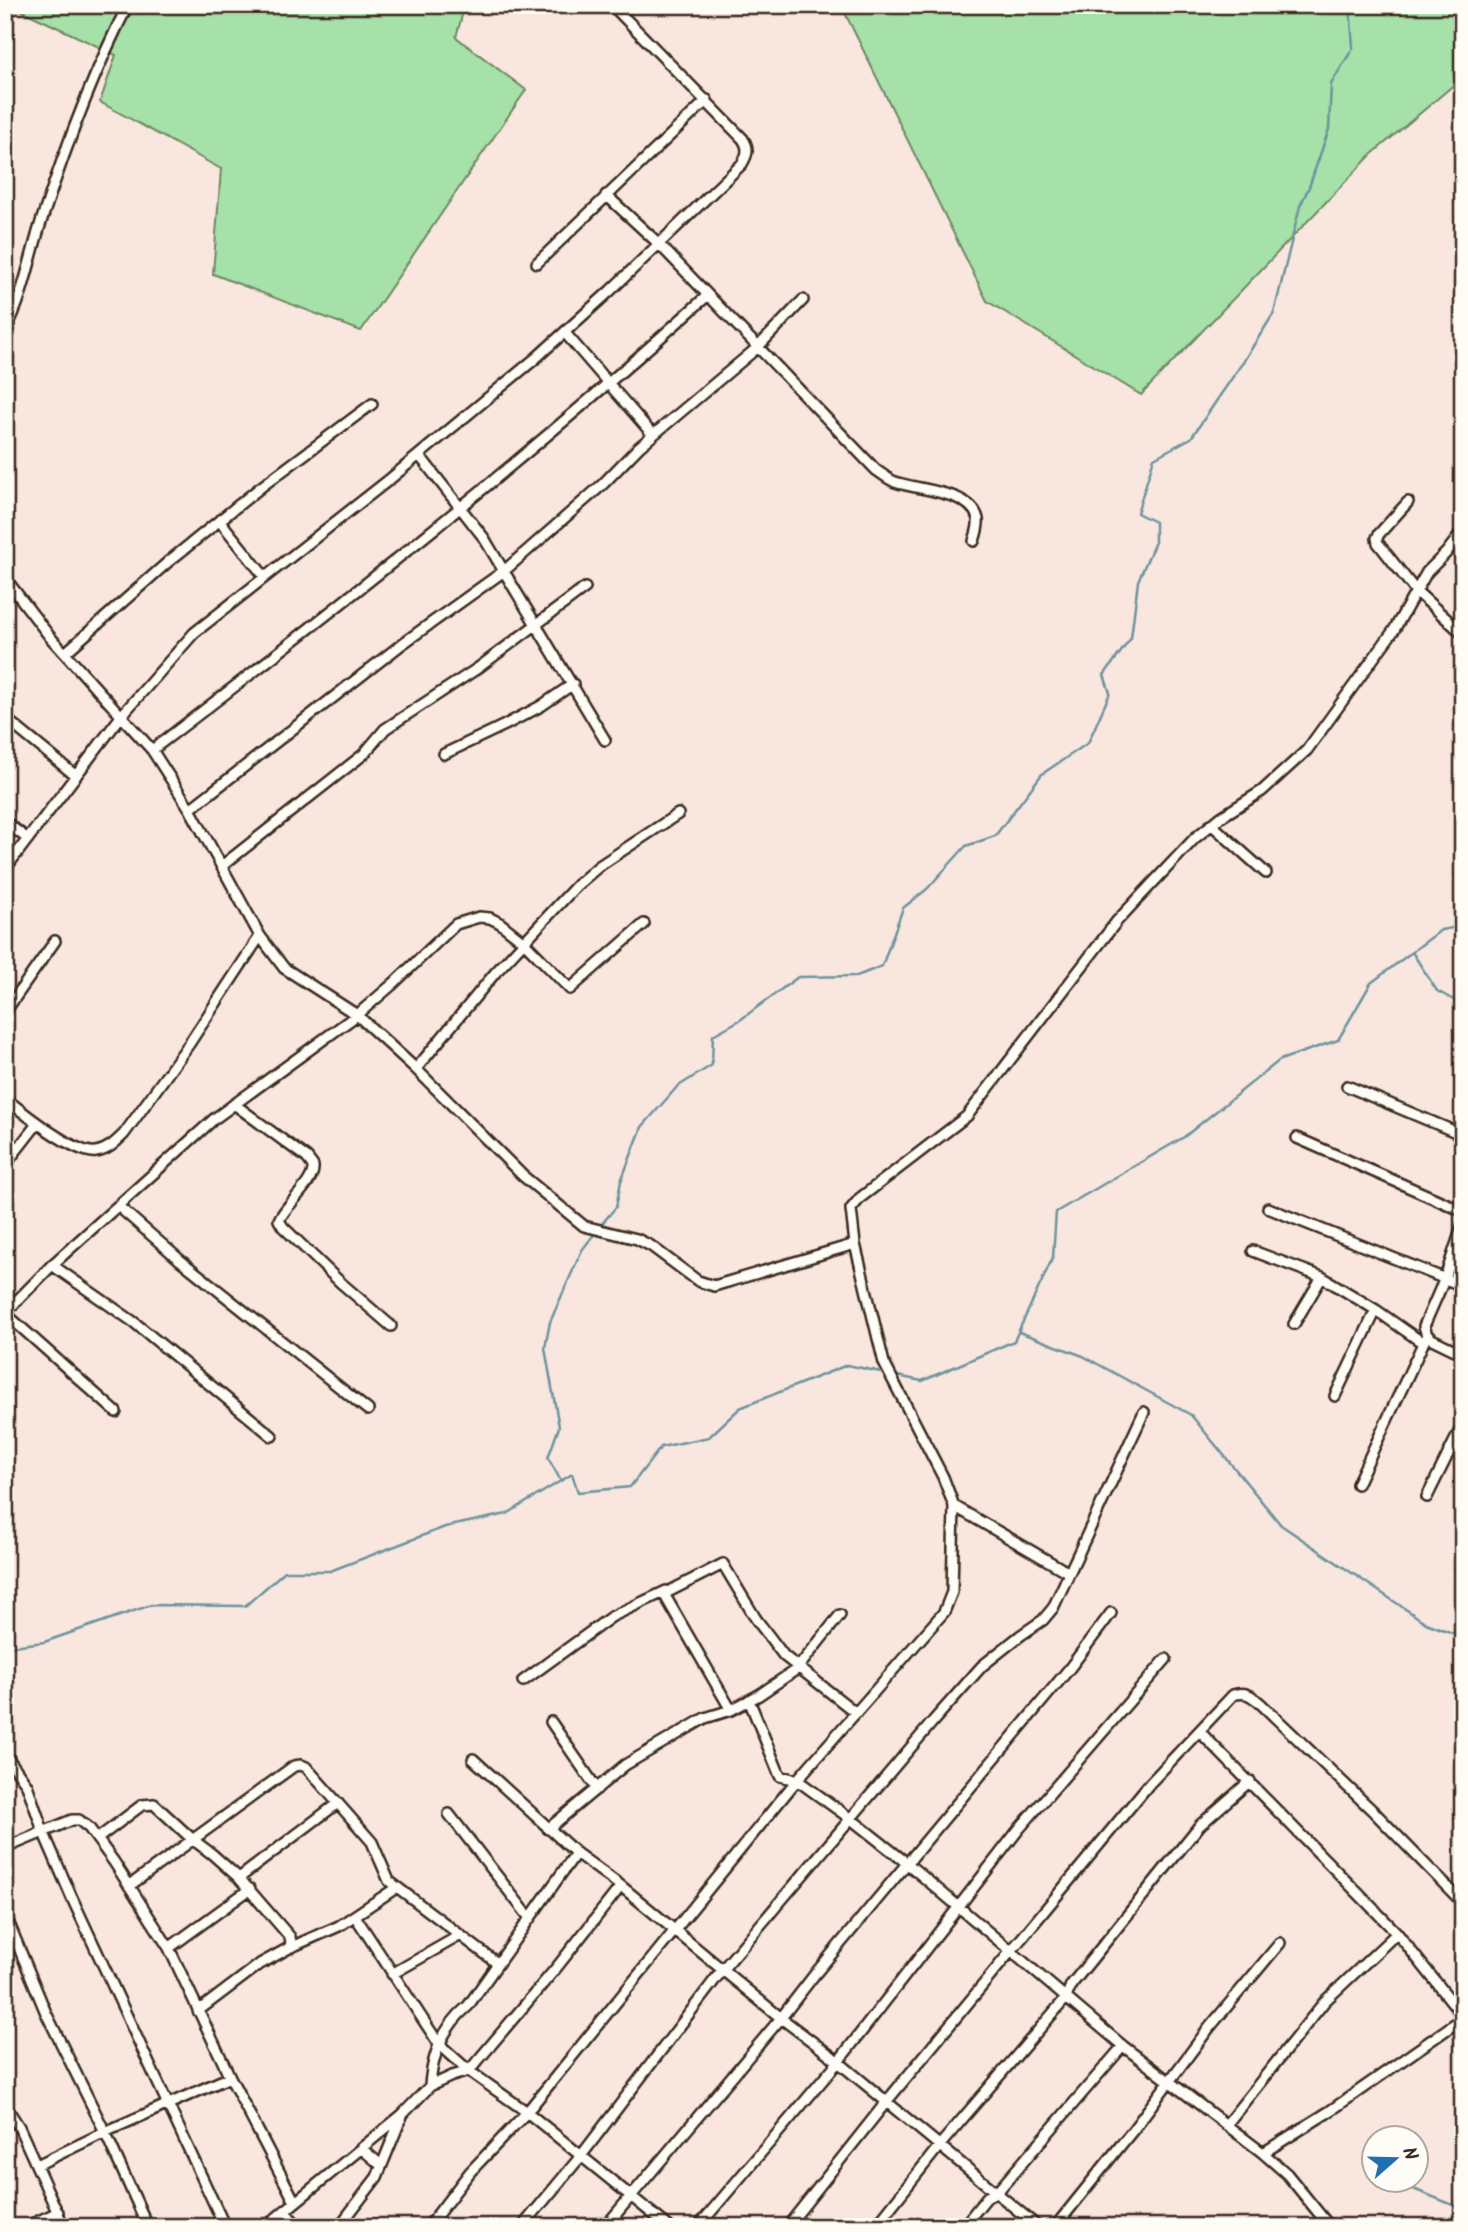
<svg xmlns="http://www.w3.org/2000/svg" width="1468" height="2232" font-family="Kalam,sans-serif">
<rect width="100%" height="100%" fill="#f9e7df"/>
<filter id="ink" filterUnits="userSpaceOnUse"><feTurbulence type="fractalNoise" baseFrequency=".0143" numOctaves="2"/><feDisplacementMap in="SourceGraphic" scale="14" xChannelSelector="R" yChannelSelector="G"/><feConvolveMatrix kernelMatrix="1 2 1 2 8 2 1 2 1" color-interpolation-filters="sRGB"/></filter>
<g filter="url(#ink)">
<path fill="#a5e1a8" stroke="#708663" stroke-width="2" d="M10,5H465L456,37L526,90L361,331L213,274L221,169L100,102L116,55Z
M841,5H1463V77L1372,154L1141,395L987,301Z"/>
<g fill="none" stroke-linecap="round" stroke-linejoin="round">
<path stroke="#6e939d" stroke-width="2.5" d="M1412,952L1437,991L1463,1005
M600,1226L616,1207L621,1181L642,1127L677,1087L712,1065L713,1035L740,1020L798,977L857,976L882,966L903,908L927,889L966,846L995,836L1042,774L1088,743L1110,693L1104,675L1131,638L1138,581L1155,542V522L1137,513L1154,458L1191,438L1243,362L1274,313L1300,206L1309,187L1329,129L1331,84L1353,48L1350,5
M1019,1332L1083,1356L1191,1415L1281,1525L1426,1623L1463,1637
M892,1375L922,1381L1014,1341L1053,1257L1056,1212L1184,1137L1280,1060L1338,1040L1371,983L1441,930L1463,926
M561,1481L548,1458L559,1427L545,1348L550,1322L582,1250L596,1232
M5,1647L44,1642L151,1605L245,1606L285,1571H330L445,1527L507,1514L572,1474L578,1492L630,1487L661,1447L709,1437L740,1408L847,1365L886,1373
M1401,2184L1463,2209"/>
<g stroke="#3b2a1e" stroke-width="14">
<path id="street" d="M606,195L659,244L876,470C882,474 888,479 895,482C917,490 972,491 978,519C979,526 976,535 974,541
M537,263L707,100
M5,331C24,296 30,256 42,219C66,146 93,73 128,5
M565,333L653,435
M419,455L484,538L605,740
M1408,502L1379,534L1377,538L1378,543L1415,590L1463,634
M220,521L264,576
M5,578L50,637L152,750L190,809L260,936L284,968L357,1015L416,1069L523,1176L584,1226L637,1239L651,1246L698,1281L714,1286L855,1244
M65,653L168,562L261,487L372,404
M5,718L76,776
M152,750C342,605 530,456 708,295
M444,754L505,725L541,706L573,684
M190,809L402,644L504,571L602,485L639,447L757,348L803,300
M5,822L28,839
M1211,824L1266,873
M223,865L364,754L385,729L478,668L585,588
M5,869L122,715L194,633L390,479L536,358L610,291L742,164C748,154 749,148 743,139L612,5
M5,1012L55,941
M416,1069L495,973L577,885L599,866L678,814
M1347,1086L1463,1135
M5,1098C22,1112 76,1155 96,1152C108,1150 116,1142 124,1134L189,1044L260,936
M234,1104L307,1158L313,1166C315,1183 287,1203 279,1220L283,1227L340,1282L391,1326
M1297,1138L1463,1211
M5,1165L37,1124
M118,1206L180,1260L368,1410
M1268,1208L1463,1286
M1463,1224L1445,1278L1424,1326L1427,1335L1432,1339L1463,1354
M1253,1251L1322,1277L1376,1310L1423,1343
M52,1265L135,1323L272,1436
M5,1313L52,1265L214,1119L357,1015L393,984L456,924L479,917L490,918L500,923L524,942L570,989L644,924
M5,1313L116,1412
M1294,1324L1322,1277
M1335,1396L1376,1310
M1357,1484L1427,1335
M1427,1497L1463,1424
M954,1506L1069,1573
M523,1681L611,1617L666,1591
M749,1700L780,1776L797,1780L851,1819L908,1864L1123,2046L1263,2153L1287,2174L1330,2227
M731,1710L664,1594L723,1564L756,1619L784,1656L855,1712
M551,1722L597,1789
M1199,1731L1397,1933L1463,2016
M5,1754L27,1785L43,1831L72,1898L225,2227
M473,1759L576,1853
M449,1814L529,1917
M548,1829L625,1765L705,1718L731,1710L759,1695L797,1669L840,1615
M97,1839L142,1805L154,1804L192,1839L212,1854L239,1878L290,1937L291,1943L289,1948L260,1964L198,2011
M5,1848L72,1820H79L89,1828L114,1862L169,1948L230,2077L295,2202
M239,1878L338,1803
M129,1886L294,1766L301,1765L306,1767L372,1842L389,1881L497,1963
M5,1914L46,2013L105,2132L148,2227
M355,1916L439,2044L469,2071L557,1967L621,1886
M169,1948L250,1889
M289,1948L339,1926L396,1888
M392,1974L459,1936
M430,2086C432,2054 443,2027 468,2006L576,1853L621,1886L781,2018L830,2055L1038,2227
M5,2105L19,2127L64,2227
M1226,2125L1325,2001L1397,1933
M362,2149L381,2165
M1263,2153L1330,2111L1463,2018
M37,2165L105,2132L230,2077
M284,2211L299,2227
M25,2227L58,2212
M265,2227L402,2115L430,2086L452,2076L469,2071L527,2112L669,2227
M339,2227L377,2177L402,2116
M428,2227L470,2172L527,2112L797,1780L944,1612L952,1592L954,1506L943,1477L884,1363L855,1244L851,1209L860,1198L967,1116L1117,921L1195,838L1221,817L1262,791L1307,750L1394,630L1427,572L1446,553L1463,531
M522,2227L581,2156L723,1969L935,1719L982,1666L1021,1635L1043,1620L1053,1608L1144,1412
M605,2227L781,2018L815,1974L1069,1669L1111,1613
M698,2227L838,2062L1019,1829L1166,1659
M787,2227L887,2101L1150,1783L1233,1695C1245,1691 1251,1695 1260,1703L1374,1812L1463,1903
M875,2227L940,2145L1066,1998L1071,1985L1200,1825L1250,1781
M963,2227L987,2197L997,2192L1123,2046
M1055,2227L1133,2130L1209,2028L1280,1943"/>
</g>
<use href="#street" stroke="#fdfcf7" stroke-width="9"/>
</g>
</g>
<rect width="1468" height="2232" fill="none" stroke="#fdfcf7" stroke-width="28"/>
<rect x="14" y="14" width="1440" height="2204" fill="none" stroke="#3b2a1e" stroke-width="2.5" filter="url(#ink)"/>
<g transform="translate(1395 2159) rotate(70)"><circle r="33" fill="#fdfcf7" stroke="#afa8a0" stroke-width="2"/>
<path d="M0-5L12 26L0 18L-12 26Z" fill="#1f6fb2"/>
<text y="-10" font-size="19" font-weight="bold" text-anchor="middle" fill="#3b2a1e">N</text>
</g>
</svg>
